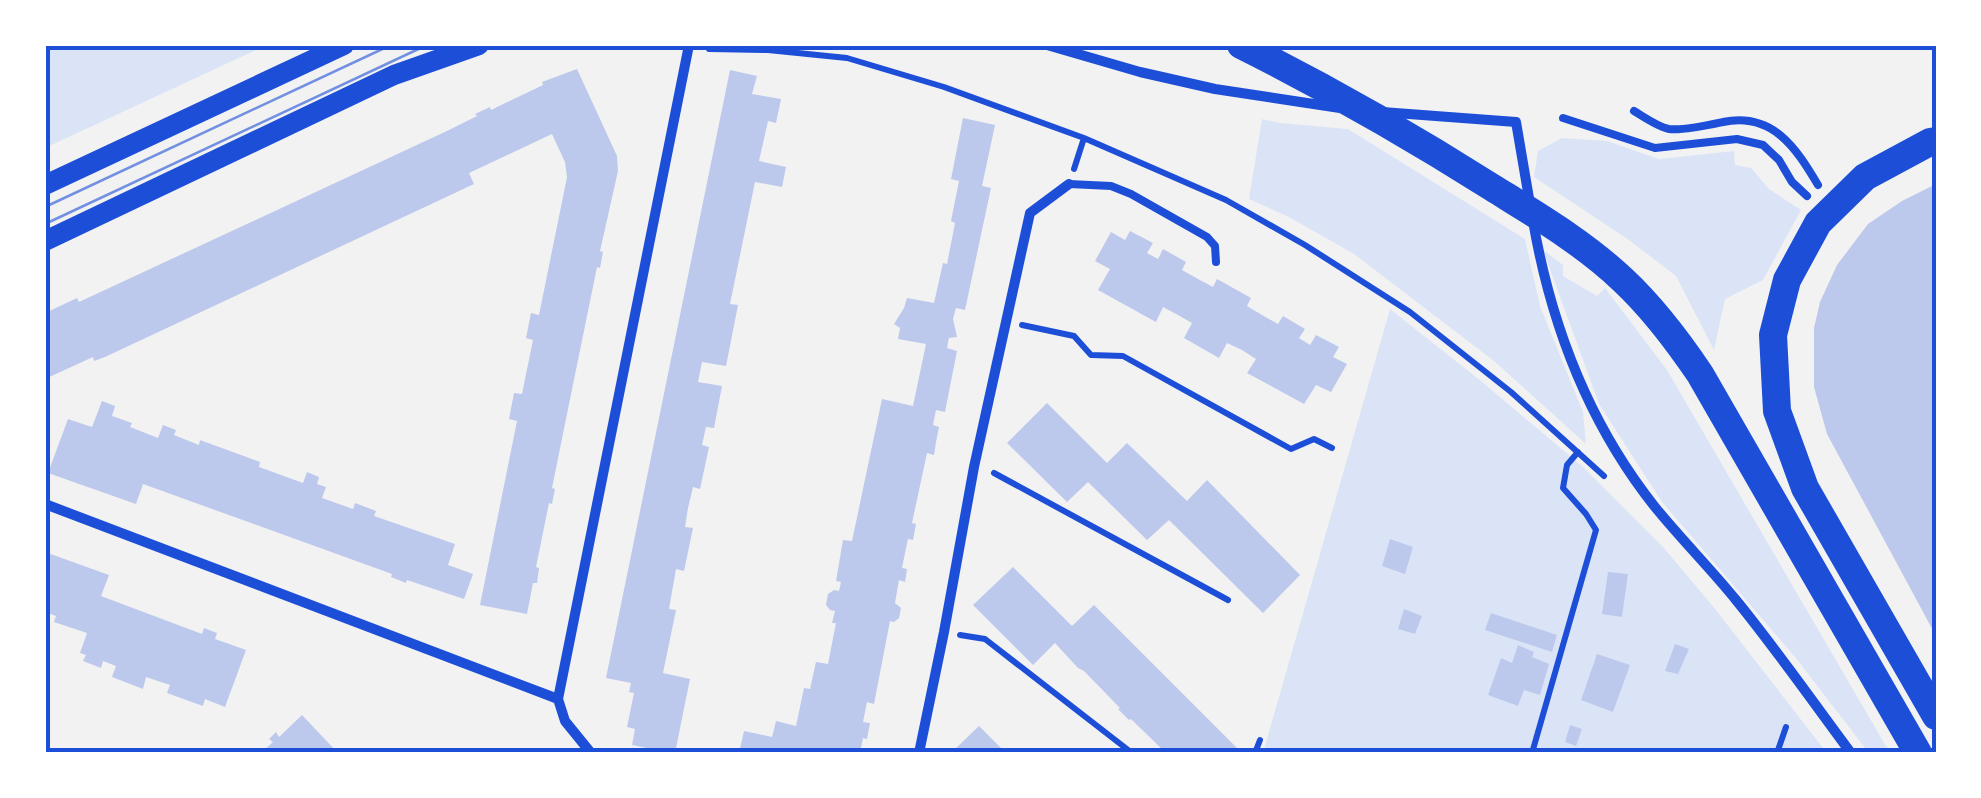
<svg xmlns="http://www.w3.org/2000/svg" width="1981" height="798" font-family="Jost,sans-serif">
<rect width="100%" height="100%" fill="#f2f2f2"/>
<path fill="#dbe4f7" d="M45,45H267L45,148Z
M1262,119L1280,123L1348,129L1525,239L1540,306L1583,412L1586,444L1494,361L1354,254L1289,217L1249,199Z
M1562,138L1607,141L1659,159L1734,151L1735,165L1751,168L1769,189L1801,210L1763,280L1725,299L1714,350L1676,276L1629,240L1534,177L1538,151Z
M1543,250L1563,265V276L1597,296L1605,288L1667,370L1890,753H1869L1795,657L1662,502L1599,404Z
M1390,309L1481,381L1583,467L1663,547L1712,605L1827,753H1263Z"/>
<path fill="#bdc9ec" d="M577,69L617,156L618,171L600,251L603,252L600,268L597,267L568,409L552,488L555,489L552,504L549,503L536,567L539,568L537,583H533L527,614L480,605L517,421L509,419L514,393L522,394L533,340L526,338L531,313L539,315L567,177L565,162L552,134L469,173L474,184L105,357L94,361L93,357L45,379V313L77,298L79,302L449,130L477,116L475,114L490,107L491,110L543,85L542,82Z
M730,70L757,76L752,94L781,99L776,123L768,121L759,161L786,167L782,187L755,182L730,304L738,305L726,366L702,362L698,382L722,386L714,428L706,427L702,445L709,447L700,489L693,487L688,508L685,527L693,528L684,571L676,569L669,609L676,610L663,673L690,679L675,753H670L632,745L635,729L627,727L634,693L629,692L631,683L606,678Z
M963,118L995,125L982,186L991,188L965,310L956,308L953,319L957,337L949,338L948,342L947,348L957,351L945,412L936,410L933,425L939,427L936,442L934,455L927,453L912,523L916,524L913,540L908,539L905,553L902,568L907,569L905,582L899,580L895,603L901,608L899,618L894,622L890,621L874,704L867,702L863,722L870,723L867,739L863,738L860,753H739L744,731L772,737L776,721L796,726L804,688L810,689L816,662L828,664L836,623H832L835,611L830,610L826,605L828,594L834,590L839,591L841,582L836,581L843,540L852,541L882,399L913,406L926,344L898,339L900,328L894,324L904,308L907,298L934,303L943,263L947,264L955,223L951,221L959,181L951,179Z
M1936,184V636L1827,434L1814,387V328L1820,302L1837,265L1868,224L1902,201Z
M1130,231L1153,243L1147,253L1158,259L1163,249L1186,262L1182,270L1198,279L1213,287L1217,279L1251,298L1247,306L1262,315L1278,324L1283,316L1305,329L1299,338L1310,345L1316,335L1339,347L1333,357L1347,364L1331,392L1316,385L1304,404L1247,373L1256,359L1242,350L1227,343L1219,358L1184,338L1192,323L1178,315L1163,307L1156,322L1098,290L1110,269L1095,261L1111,232L1125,240Z
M102,401L115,406L112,416L132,423L130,427L158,438L163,425L176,430L174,435L199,445L200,440L260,462L259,467L303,483L307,472L319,477L317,484L326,487L322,498L353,509L355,503L376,511L374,516L455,544L448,565L473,574L464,599L407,580L406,583L391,577L392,574L143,484L136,504L48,473L68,419L92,427Z
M1047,403L1107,463L1127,443L1187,501L1207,480L1300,575L1263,613L1169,520L1147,540L1088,482L1067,502L1007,443Z
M1390,539L1413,547L1405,574L1382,566Z
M45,552L109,575L101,596L202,634L204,628L209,630L217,633L215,639L246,650L225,707L205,699L203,706L167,693L170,685L146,677L143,689L112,677L116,666L103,661L101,668L83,661L86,655L80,653L87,633L54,622L56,616L45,612Z
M1013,567L1072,626L1094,605L1242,753H1166L1131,719L1129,720L1118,709L1120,708L1084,671L1078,668L1055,643L1033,665L973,605Z
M1608,572L1628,574L1622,617L1602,614Z
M1404,609L1422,616L1415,634L1398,629Z
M1491,613L1557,635L1552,652L1485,630Z
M1675,644L1689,649L1678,674L1665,671Z
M1518,645L1534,652L1532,657L1549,664L1540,695L1524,690L1518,706L1488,695L1501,658L1512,663Z
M1597,654L1630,665L1613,712L1581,700Z
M302,715L338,753H261L273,742L269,739L276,732L279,737Z
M1570,725L1582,729L1576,746L1565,742Z
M979,726L1006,753H951Z"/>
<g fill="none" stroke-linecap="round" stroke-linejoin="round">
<path stroke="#1d4ed8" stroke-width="6" d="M766,45L768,50L847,58L944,87L1084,138L1226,200L1305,245L1410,312L1511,392L1604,476
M709,49L768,50
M1074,169L1084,138
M1022,325L1074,336L1091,355L1123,356L1291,449L1314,439L1332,448
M994,473L1228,600
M960,635L985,639L1132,753
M1255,753L1260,740
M1532,753L1596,530L1586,514L1563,488L1567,465L1578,452
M1777,753L1786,727"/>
<path stroke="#1d4ed8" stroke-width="8" d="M1634,111C1644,117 1658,127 1669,129C1682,131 1709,125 1723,122C1773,112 1796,148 1818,185
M1563,118L1655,148L1737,139L1763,145L1779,160L1792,182L1807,196
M1069,184L1111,186L1131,194L1207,237L1215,246L1216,262"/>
<path stroke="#1d4ed8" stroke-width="10" d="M1047,45L1140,72L1215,89L1340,108
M1382,112L1516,122L1530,204
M1533,221C1551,325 1589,424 1655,507C1681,539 1710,568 1736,600C1776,649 1813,702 1851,753
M45,504L558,699L565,721L591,753
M558,699L689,45
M919,753L944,632L974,467L1030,213L1069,184"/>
<path stroke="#1d4ed8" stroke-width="20" d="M45,185L344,45
M45,241L394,75L479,45"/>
<path stroke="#1d4ed8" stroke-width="28" d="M1241,45C1327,88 1411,136 1493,188C1538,216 1584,243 1623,280C1653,308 1677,340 1700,374L1918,753
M1936,141L1930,142L1865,177L1818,223L1787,280L1773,335L1777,411L1805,488L1936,716"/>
<path stroke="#7290e2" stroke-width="2.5" d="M45,207L391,45
M45,224L427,45"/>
</g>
<rect width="1981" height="798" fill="none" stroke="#ffffff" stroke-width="95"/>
<rect x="48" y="48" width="1886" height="702" fill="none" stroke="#1d4ed8" stroke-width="4"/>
</svg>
